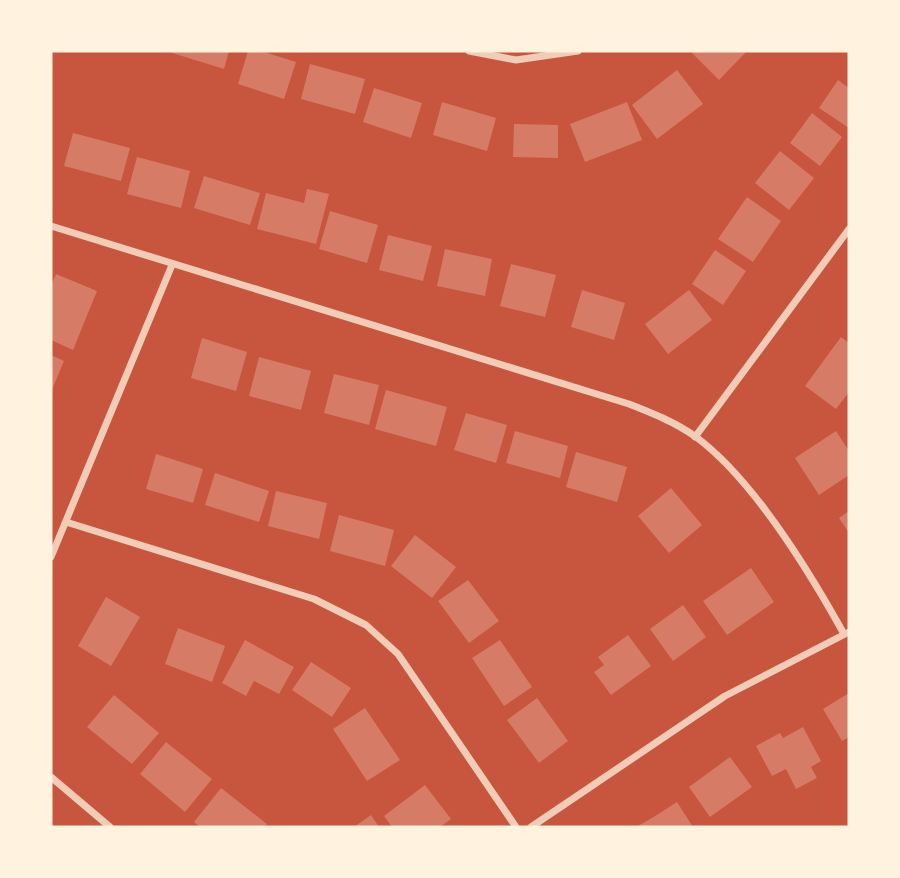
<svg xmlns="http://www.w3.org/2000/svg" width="900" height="878" font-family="'Sofia Sans Condensed',sans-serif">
<rect width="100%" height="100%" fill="#c8553d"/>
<path fill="#d67c66" d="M166,51H229L224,69Z
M248,51H261L296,62L284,99L238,84Z
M695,51H747L719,80L692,53Z
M310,64L365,79L355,114L301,99Z
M677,70L703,104L657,139L632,105Z
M838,80L849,88V128L819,108Z
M374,88L422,103L411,138L363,122Z
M442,102L496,118L487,151L433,135Z
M627,102L642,140L585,162L570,124Z
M812,113L842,137L820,166L790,143Z
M514,124L558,125V158L513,157Z
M73,133L130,148L121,181L64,166Z
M780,151L814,178L789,210L755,183Z
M137,157L190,171L181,208L127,194Z
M204,176L260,193L250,225L194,208Z
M307,189L329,194L316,244L257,229L266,193L304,203Z
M747,197L781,221L753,262L718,239Z
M330,211L378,225L367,263L319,249Z
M388,235L432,246L423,281L379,270Z
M445,249L492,259L485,296L437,286Z
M715,250L746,271L723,305L692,284Z
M511,264L556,275L545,317L500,306Z
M56,274L97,291L73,350L51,340V286Z
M582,290L625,303L614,340L571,327Z
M689,290L712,320L668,354L645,324Z
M841,337L849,343V392L836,409L805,386Z
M202,338L247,352L236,391L191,378Z
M51,355L64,361L51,392Z
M259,357L311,371L301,410L249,396Z
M334,374L379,385L369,425L324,413Z
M386,390L447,407L436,446L375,429Z
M466,413L507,425L496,463L454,450Z
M515,431L568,446L560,478L506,463Z
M836,431L849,451V475L819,495L795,458Z
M576,452L627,467L617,502L566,487Z
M156,454L203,469L193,503L146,489Z
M215,473L269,491L259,522L205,505Z
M671,488L702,525L669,553L638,516Z
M276,491L327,503L319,539L268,526Z
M849,511V533L839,518Z
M339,515L394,530L385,566L330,551Z
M415,535L456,567L432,598L391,566Z
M751,568L774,602L727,635L703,601Z
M468,580L499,621L469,643L438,601Z
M106,597L140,617L111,666L78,646Z
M683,605L706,637L673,661L650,629Z
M178,628L225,646L212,682L165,664Z
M628,635L651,666L611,695L594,672L604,665L598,657Z
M245,640L294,667L279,694L254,681L246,696L222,683Z
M500,640L532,687L504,706L472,658Z
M311,662L351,688L332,717L292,690Z
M849,693V737L842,741L823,709Z
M114,695L159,733L132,764L87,727Z
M537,698L568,741L539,763L507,720Z
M365,708L400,760L367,781L333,729Z
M803,727L821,761L811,767L817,778L796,789L786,769L772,776L756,746L780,733L783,738Z
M166,742L212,779L185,812L140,774Z
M730,757L752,787L710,817L689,787Z
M425,785L451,819L440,827H392L384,816Z
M221,788L267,824L264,827H200L194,822Z
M677,802L693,827H636L652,818Z
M371,815L379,827H354Z"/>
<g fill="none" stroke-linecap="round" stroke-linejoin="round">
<path stroke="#f1ccb7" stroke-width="7" d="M469,51L516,60L578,51
M51,226L629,404C652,413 675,422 696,437C754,480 809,571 844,634
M695,437L849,229
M66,522L314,599L366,625L398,654L516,827
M51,557L172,265
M51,777L110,827
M531,827L725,696L849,632"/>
</g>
<rect width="900" height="878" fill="none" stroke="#fff3e0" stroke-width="105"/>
</svg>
